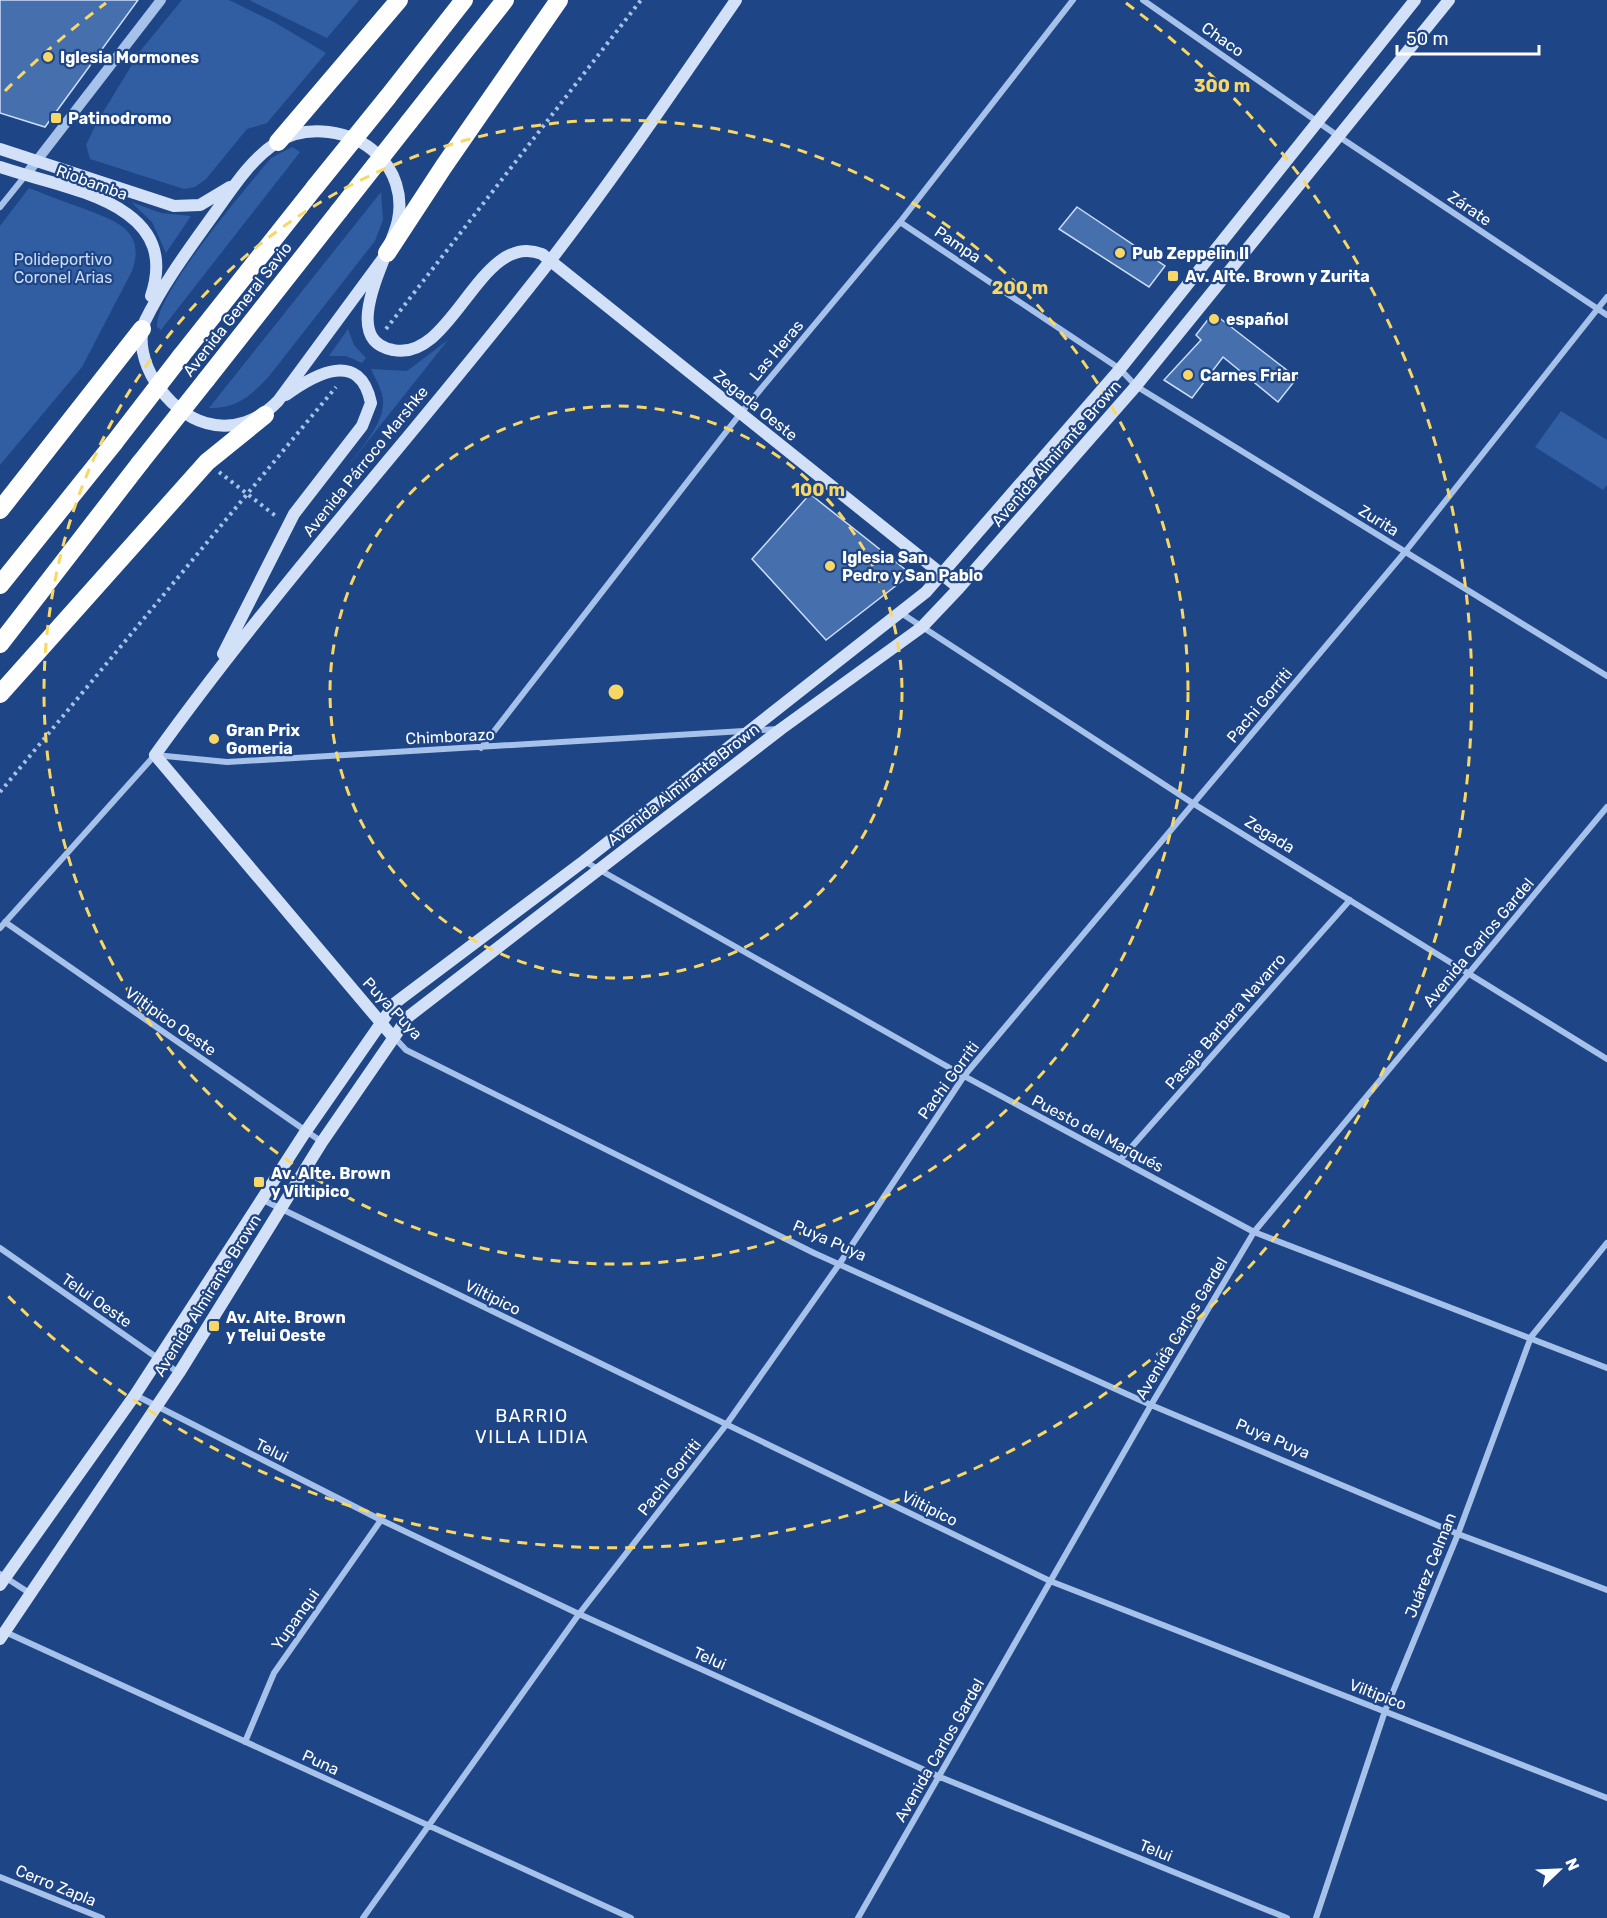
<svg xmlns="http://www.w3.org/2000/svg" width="1607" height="1918" font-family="Rubik,sans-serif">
<rect width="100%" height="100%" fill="#1e4586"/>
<path fill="#315ea3" d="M182,0H229L274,22L326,53L267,123L247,129L206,179L195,187L184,189L90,159L86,145L97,122L141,50Z
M249,0H359L327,38Z
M292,147L300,152L161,330L157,327C155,294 247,187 271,158Z
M29,188C47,195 64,202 82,208C113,220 147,229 132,271L82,367L0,465V226Z
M381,192L383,220L375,241L270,375C252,395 237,409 209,408Z
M131,202L161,213L191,216L166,253L152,222Z
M348,329L354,345L366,358L362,363L346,356H329Z
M448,340L348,466C360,449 383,425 383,404C384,391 375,379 371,369L407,371Z
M1561,411L1607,440V485L1603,490L1535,447Z"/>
<path fill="#466fae" stroke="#cbddf8" stroke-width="1.5" d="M0,0H138L45,127L0,113Z
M1077,207L1165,266L1149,287L1059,229Z
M1213,313L1297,378L1278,402L1223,357L1192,398L1164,380L1201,340L1196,335Z
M810,494L911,574L826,640L752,559Z"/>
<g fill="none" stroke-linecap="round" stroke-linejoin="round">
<path stroke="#a6c1ea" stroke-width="4" stroke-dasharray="3 4.5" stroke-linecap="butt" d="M386,329L641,0
M219,472L277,517
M0,792L336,387"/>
<path stroke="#a6c1ea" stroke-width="6" d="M1143,0L1338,136L1607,315
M0,207L25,176
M900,222L1120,369L1136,386L1607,676
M901,613L1194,804L1607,1059
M481,748L740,414L900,222L1073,0
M584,861L964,1076L1254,1232L1607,1368
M5,922L322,1142
M0,928L155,755L227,762L778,729
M394,1037L406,1050L814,1253L1151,1405L1458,1534L1607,1590
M1120,1160L1350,900
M261,1199L1050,1581L1607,1798
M0,1248L179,1373
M135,1395L381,1520L579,1614L940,1777L1287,1918
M0,1574L31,1594
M3,1631L631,1918
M245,1742L274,1673L381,1520
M0,1877L102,1918
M363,1918L579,1614L726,1425L840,1263L964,1076L1405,552L1607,297
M858,1918L1151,1405L1254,1232L1607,807
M1316,1918L1385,1711L1458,1534L1531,1337L1607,1243"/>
<path stroke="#a6c1ea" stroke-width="10" d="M25,176L161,0"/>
<path stroke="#d2e0f8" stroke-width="12" d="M0,149L174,206L200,205L230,187
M0,167C63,189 183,201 151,296
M387,253L278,401C260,420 233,431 206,423C168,413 130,359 145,321C164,282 189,249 214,214C232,189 250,160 276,143C306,123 352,130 377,154C395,170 403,196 398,220C392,252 336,339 393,350C453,363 480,229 542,254L959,588
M223,654L294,514L362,426L371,403C360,349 315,374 286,395
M393,1037L155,755C278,584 420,428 550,261C615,177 675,88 736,0
M0,1585L135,1395L306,1131L395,1003L584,861L926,592L1120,369L1415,0
M0,1639L179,1373L322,1142L408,1017L781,729L922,627L959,588L1136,386L1449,0"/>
<path stroke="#fff" stroke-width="18" d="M387,98L464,0
M409,122L505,0
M278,142L399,0
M387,253L444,166L559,0
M181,356L315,187
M206,380L339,211
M0,510L142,329
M0,585L114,443
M0,644L140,463
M0,694L207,462L265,415"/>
<path stroke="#fff" stroke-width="18" d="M315,187L387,98
M339,211L409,122
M114,443L181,356
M140,463L206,380"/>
</g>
<g fill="none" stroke="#f9d765" stroke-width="3" stroke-dasharray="10 8">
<circle cx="616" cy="692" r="286"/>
<circle cx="616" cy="692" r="572"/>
<path d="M5 91A857 857 0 0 1 106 3M1126 3A857 857 0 1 1 5 1293"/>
</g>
<g fill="#f9d765" stroke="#1e4586" stroke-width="2">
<circle cx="48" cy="57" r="6"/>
<rect x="50" y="112" width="12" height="12" rx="3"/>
<circle cx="1120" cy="253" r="6"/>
<rect x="1167" y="270" width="12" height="12" rx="3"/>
<circle cx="1214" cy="319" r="6"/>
<circle cx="1188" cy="375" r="6"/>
<circle cx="830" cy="566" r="6"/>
<circle cx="214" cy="739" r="6"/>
<rect x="253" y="1176" width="12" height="12" rx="3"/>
<rect x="208" y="1320" width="12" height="12" rx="3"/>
</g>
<g text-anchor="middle" stroke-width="4.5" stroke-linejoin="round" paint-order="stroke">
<g font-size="16" fill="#fff" stroke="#1e4586">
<text transform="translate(1223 39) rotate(35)" y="6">Chaco</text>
<text transform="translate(92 182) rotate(20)" y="6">Riobamba</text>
<text transform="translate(1470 208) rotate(34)" y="6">Zárate</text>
<text transform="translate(958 244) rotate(34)" y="6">Pampa</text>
<text transform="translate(237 309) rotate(-52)" y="6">Avenida General Savio</text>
<text transform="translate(776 350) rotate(-50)" y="6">Las Heras</text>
<text transform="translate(756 405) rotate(39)" y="6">Zegada Oeste</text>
<text transform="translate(1056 453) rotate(-49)" y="6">Avenida Almirante Brown</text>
<text transform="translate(365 461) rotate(-51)" y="6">Avenida Párroco Marshke</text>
<text transform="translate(1379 520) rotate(32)" y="6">Zurita</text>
<text transform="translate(1259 705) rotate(-50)" y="6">Pachi Gorriti</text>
<text transform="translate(450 736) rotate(-3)" y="6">Chimborazo</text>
<text transform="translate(683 784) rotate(-38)" y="6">Avenida Almirante Brown</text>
<text transform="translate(1270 834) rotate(32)" y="6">Zegada</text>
<text transform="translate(1478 942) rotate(-50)" y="6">Avenida Carlos Gardel</text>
<text transform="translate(393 1008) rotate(47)" y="6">Puya Puya</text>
<text transform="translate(171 1021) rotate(35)" y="6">Viltipico Oeste</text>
<text transform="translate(1225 1021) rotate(-49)" y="6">Pasaje Barbara Navarro</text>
<text transform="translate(948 1080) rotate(-54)" y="6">Pachi Gorriti</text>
<text transform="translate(1098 1133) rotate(28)" y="6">Puesto del Marqués</text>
<text transform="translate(830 1240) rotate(24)" y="6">Puya Puya</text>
<text transform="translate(207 1295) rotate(-58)" y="6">Avenida Almirante Brown</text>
<text transform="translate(493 1297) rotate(26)" y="6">Viltipico</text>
<text transform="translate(97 1300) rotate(35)" y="6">Telui Oeste</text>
<text transform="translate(1181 1328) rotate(-59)" y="6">Avenida Carlos Gardel</text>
<text transform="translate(1273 1438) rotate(23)" y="6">Puya Puya</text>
<text transform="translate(272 1450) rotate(26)" y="6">Telui</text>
<text transform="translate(669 1477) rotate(-52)" y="6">Pachi Gorriti</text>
<text transform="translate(930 1508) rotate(26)" y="6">Viltipico</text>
<text transform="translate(1430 1565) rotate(-68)" y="6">Juárez Celman</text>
<text transform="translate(295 1619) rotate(-55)" y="6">Yupanqui</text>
<text transform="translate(710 1658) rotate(24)" y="6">Telui</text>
<text transform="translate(1378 1694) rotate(21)" y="6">Viltipico</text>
<text transform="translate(939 1750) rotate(-60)" y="6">Avenida Carlos Gardel</text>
<text transform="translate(321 1762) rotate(25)" y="6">Puna</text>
<text transform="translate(1156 1850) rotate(22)" y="6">Telui</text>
<text transform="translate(56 1885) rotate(22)" y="6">Cerro Zapla</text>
</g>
<g font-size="16" font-weight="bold" fill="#fff" stroke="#1e4586" text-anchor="start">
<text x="60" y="63">Iglesia Mormones</text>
<text x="68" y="124">Patinodromo</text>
<text x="1132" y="259">Pub Zeppelin II</text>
<text x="1185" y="282">Av. Alte. Brown y Zurita</text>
<text x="1226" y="325">español</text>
<text x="1200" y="381">Carnes Friar</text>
<text x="842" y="563">Iglesia San<tspan x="842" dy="18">Pedro y San Pablo</tspan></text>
<text x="226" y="736">Gran Prix<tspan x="226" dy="18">Gomeria</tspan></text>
<text x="271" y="1179">Av. Alte. Brown<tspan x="271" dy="18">y Viltipico</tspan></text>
<text x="226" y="1323">Av. Alte. Brown<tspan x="226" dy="18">y Telui Oeste</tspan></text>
</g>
<g font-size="16" fill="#cbddf8" stroke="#1e4586">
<text x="63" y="265">Polideportivo<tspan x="63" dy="18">Coronel Arias</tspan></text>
</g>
<g font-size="18" letter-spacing="1.5" fill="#fff" stroke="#1e4586">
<text x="532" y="1422">BARRIO<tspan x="532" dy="21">VILLA LIDIA</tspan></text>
</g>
</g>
<circle cx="616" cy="692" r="9" fill="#f9d765" stroke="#1e4586" stroke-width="3"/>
<g font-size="18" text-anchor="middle" font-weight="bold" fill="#f9d765" stroke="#1e4586" stroke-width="4.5" stroke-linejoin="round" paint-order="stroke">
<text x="1222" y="92">300 m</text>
<text x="1020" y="294">200 m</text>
<text x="818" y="496">100 m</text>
</g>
<g transform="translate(1559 1870) rotate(67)" stroke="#1e4586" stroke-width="4.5" paint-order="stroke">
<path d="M0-4.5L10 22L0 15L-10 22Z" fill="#ffffff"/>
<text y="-9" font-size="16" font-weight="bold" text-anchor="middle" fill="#ffffff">N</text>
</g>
<path d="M1397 45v9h142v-9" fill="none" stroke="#ffffff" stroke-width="3"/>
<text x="1406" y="45" font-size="18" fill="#ffffff" stroke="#1e4586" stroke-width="4.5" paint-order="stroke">50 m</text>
</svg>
